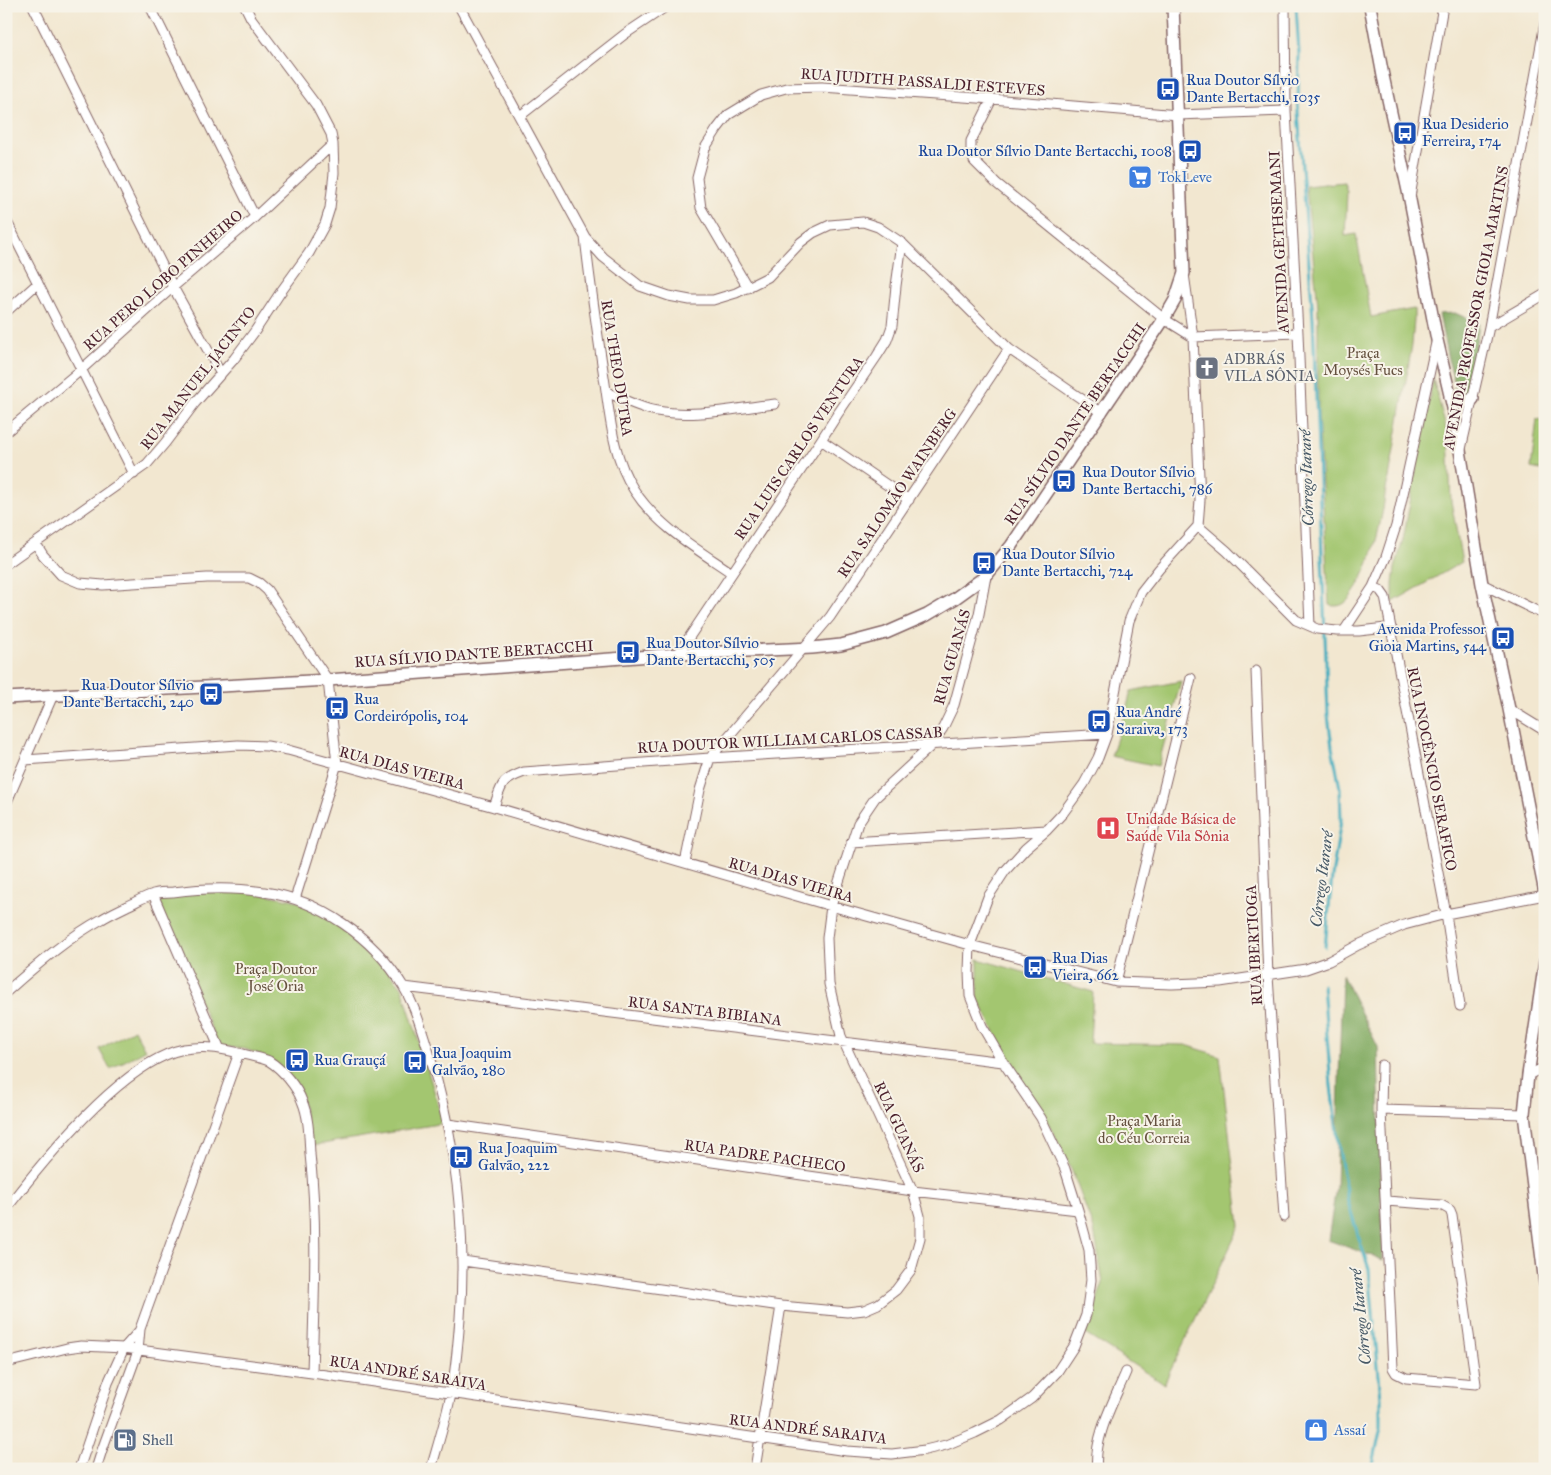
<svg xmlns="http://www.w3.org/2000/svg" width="1551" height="1475" font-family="'IM FELL Great Primer',serif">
<rect width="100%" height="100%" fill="#f7f3e8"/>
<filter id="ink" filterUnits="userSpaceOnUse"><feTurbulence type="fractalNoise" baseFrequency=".02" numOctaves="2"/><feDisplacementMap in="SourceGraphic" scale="10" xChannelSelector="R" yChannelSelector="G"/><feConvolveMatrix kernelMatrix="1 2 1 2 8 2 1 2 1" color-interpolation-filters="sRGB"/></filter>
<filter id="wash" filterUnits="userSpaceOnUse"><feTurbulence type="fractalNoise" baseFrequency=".0096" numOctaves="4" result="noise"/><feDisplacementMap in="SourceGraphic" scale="20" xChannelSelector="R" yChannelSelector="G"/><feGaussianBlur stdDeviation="1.12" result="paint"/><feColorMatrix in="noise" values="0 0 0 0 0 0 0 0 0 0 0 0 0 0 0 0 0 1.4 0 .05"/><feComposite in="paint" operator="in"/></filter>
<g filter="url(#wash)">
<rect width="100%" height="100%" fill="#f2e7d0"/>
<path fill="#a3c66f" stroke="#76724d" d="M1344,182L1347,192L1345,236L1356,234L1371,317L1414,309V320L1412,345L1389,478C1385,489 1385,498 1383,509C1377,539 1372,562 1356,589C1349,600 1343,609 1329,605L1318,414V306L1306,186Z
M1433,379L1448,435L1451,501L1462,562L1393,602V584L1395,568L1403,540Z
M1537,419L1545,420V471L1531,468Z
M1181,681L1158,766L1111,756L1125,714L1131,691Z
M244,890L294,900L332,918L361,939L402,987L444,1123L311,1146L300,1092L263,1056L245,1049L219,1046L153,895Z
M978,959L1093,992L1090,1043L1186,1045L1220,1056L1240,1226L1164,1384L1085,1334L1103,1283L1094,1230L1072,1171L1042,1110L1014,1069L978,999Z
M134,1029L145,1050L110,1069L99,1049Z"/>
<path fill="#82ab62" stroke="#666546" d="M1455,313L1479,324L1469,390L1463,397L1453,392L1455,384L1448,359L1439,314Z
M1342,975L1378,1047L1383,1260L1328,1240L1336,1187Z"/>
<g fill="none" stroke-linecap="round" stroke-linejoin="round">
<path stroke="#40adbf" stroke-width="3" d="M1296,6L1299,53L1298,111L1313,319L1328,715L1332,747L1340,788L1341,820L1332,877L1325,947
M1323,985L1331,1086L1339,1149L1348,1202L1361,1245L1369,1269L1381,1398V1426L1372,1469"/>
</g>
</g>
<g filter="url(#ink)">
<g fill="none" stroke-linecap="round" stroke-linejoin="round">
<g stroke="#856565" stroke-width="11">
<path id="minor" d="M33,6L173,287L221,374
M150,6L255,217
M459,6L585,237L603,257L640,286L669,296L690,300H713L736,293L768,277L801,242L813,233L830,225L863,222L878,227L902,243L1009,349L1102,413
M1285,6L1286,111L1298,333L1310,626
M992,99L971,141V151L974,161L996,183L1164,319L1193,337
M520,116L625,34L667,6
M1410,197L1443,6
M6,220L134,474
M585,237C590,284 597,330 604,377C610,415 612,456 634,490C657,526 697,549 732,573
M1184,274L1193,337L1200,500L1198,526
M748,288L701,208L697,178L705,148L717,129L728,115L761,95L786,88L822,87L992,99L1178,115L1286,111
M6,312L38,283
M1489,327L1545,294
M1193,337L1298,333
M607,392C622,399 639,408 657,411C695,418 737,408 775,404
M6,432L82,369L173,287L255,217L333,144
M821,440L909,500
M1461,449L1489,327L1545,23
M1198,526L1227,551L1296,620L1317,629L1337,631H1359L1386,628L1392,629
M36,544L43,555L61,575L80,583L103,585L207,578H249L259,583L267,590L328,680L337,764L295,899
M6,564L147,464L165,443L195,403L234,359L255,331L280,293L309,253L325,224L330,208L334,173L333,144L331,134L316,105L251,18L245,6
M1482,584L1545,615
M1373,587L1380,590L1385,597L1446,914L1460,1006
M1344,631L1373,587L1386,557L1396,526L1436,343
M678,654L821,440L837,415L877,356L887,340L892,326L896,286L902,243
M1256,671L1268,976L1284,1217
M1509,709L1545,731
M25,760L238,745L267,746L288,750L494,807L831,906L970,945L1116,982L1172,984L1220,982L1306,969L1329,961L1358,945L1404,925L1446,914L1545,895
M6,804L53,695
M494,807C502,784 500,781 524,772L710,758L1107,734
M851,842L1047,830
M685,863L700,790L710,758L830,617L1009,349
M153,894L219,1047
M1116,982L1191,678
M404,987L1003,1062
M6,992C36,966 67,938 102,919C110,914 119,910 127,906C136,902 145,896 154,894C159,892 166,892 173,892C203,888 233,887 264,892C320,900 373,937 403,986C415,1006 422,1030 429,1053C455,1138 467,1229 460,1318C458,1343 456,1370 451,1394C446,1419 438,1444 431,1469
M1382,1065L1381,1110L1393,1368L1396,1373L1406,1378L1476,1384L1452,1215L1450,1210L1441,1205L1386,1201
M1528,1075L1545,1067
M1381,1110L1524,1114
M448,1124L913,1191L1078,1210
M1533,1185L1545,1180
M6,1209C43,1161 124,1061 184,1049C208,1045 224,1049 247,1055C254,1057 262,1058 269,1061C282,1069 297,1087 302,1101C309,1117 309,1137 310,1154C318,1226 314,1300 312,1373
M463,1261L781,1306L847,1312L864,1310L878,1304L896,1290L911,1270L920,1238V1216L913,1191L841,1036L829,984L827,938L831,906L858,823L875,798L931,746L943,728L954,705L979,614L986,576
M6,1363L67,1348L81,1346L124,1348L312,1373L847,1451L892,1454L925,1450L946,1445L975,1433L1001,1420L1032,1398L1057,1372L1074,1346L1086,1315L1091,1280L1089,1250L1078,1210L1065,1169L1041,1118L1003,1062L982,1026L970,996L969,971L970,945L988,897L1005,871L1026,848L1047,830L1063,813L1084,784L1098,758L1107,734L1129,621L1141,592L1159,569L1198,526
M79,1469L108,1383L124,1348L140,1330
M96,1469L102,1450L138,1351L140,1329L239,1053
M755,1469L781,1306
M1097,1469C1093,1438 1114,1401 1126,1372"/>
</g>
<g stroke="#856565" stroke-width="14">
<path id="tertiary" d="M1370,6L1383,76L1410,200L1437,340L1453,408L1482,584L1509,709L1545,893
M1450,397L1462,402L1473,399
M6,698L328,680L678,654L812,648L841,645L886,633L927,615L954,599L986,576L1011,546L1164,319L1175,300L1184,273L1173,6
M1545,961L1528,1075L1524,1114L1545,1284"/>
</g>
<use href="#minor" stroke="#fff" stroke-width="9"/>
<use href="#tertiary" stroke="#fff" stroke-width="11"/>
</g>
</g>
<defs>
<g id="bus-square" transform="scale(1.25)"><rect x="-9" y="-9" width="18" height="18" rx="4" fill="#1a4fb4" stroke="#f7f3e8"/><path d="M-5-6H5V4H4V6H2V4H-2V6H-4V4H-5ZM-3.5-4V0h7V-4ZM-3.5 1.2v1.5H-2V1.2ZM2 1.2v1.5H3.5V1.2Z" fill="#fff"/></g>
<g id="supermarket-square" transform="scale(1.25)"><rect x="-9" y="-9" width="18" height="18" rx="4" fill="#3f7fe0" stroke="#f7f3e8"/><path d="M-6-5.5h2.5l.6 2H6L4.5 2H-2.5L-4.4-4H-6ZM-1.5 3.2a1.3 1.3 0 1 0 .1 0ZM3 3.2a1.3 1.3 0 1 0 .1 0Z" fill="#fff"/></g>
<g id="church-square" transform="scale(1.25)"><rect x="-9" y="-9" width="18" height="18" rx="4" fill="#6b7280" stroke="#f7f3e8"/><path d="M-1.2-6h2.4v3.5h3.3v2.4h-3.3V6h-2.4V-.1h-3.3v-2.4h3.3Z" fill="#fff"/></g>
<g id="hospital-square" transform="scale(1.25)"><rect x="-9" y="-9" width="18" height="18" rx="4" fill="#e0444e" stroke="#f7f3e8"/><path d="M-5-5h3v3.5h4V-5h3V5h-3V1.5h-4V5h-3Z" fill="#fff"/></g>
<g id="shop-square" transform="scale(1.25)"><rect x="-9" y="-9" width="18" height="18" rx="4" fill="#3f7fe0" stroke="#f7f3e8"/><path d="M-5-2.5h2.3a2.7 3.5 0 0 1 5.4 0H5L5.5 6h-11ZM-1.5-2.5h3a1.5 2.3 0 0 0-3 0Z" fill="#fff"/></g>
<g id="fuel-square" transform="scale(1.25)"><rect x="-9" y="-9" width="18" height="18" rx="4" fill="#5c6f8a" stroke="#f7f3e8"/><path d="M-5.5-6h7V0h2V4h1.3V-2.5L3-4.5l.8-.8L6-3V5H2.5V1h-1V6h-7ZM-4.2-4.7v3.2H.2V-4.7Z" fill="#fff"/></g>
</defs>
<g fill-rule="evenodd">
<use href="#bus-square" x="1168" y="89"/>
<use href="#bus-square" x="1405" y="133"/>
<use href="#bus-square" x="1190" y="151"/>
<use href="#supermarket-square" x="1140" y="177"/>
<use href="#church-square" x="1207" y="368"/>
<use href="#bus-square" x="1064" y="481"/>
<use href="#bus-square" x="984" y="563"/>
<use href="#bus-square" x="1503" y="638"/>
<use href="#bus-square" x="628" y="652"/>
<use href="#bus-square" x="211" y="694"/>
<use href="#bus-square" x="337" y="708"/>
<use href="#bus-square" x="1099" y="721"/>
<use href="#hospital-square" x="1108" y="828"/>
<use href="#bus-square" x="1035" y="967"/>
<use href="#bus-square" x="297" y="1060"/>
<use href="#bus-square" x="415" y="1062"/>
<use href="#bus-square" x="461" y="1157"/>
<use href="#shop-square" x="1316" y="1430"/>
<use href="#fuel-square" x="125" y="1440"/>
</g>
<g text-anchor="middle" stroke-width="4" stroke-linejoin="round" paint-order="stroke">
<g font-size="15" fill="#164399" stroke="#f7f3e8" text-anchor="start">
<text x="1186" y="85">Rua Doutor Sílvio<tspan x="1186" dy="17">Dante Bertacchi, 1035</tspan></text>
<text x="1422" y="129">Rua Desiderio<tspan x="1422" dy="17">Ferreira, 174</tspan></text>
<text x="1172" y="156" text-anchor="end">Rua Doutor Sílvio Dante Bertacchi, 1008</text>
<text x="1082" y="477">Rua Doutor Sílvio<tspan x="1082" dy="17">Dante Bertacchi, 786</tspan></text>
<text x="1002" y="559">Rua Doutor Sílvio<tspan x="1002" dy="17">Dante Bertacchi, 724</tspan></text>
<text x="1486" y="634" text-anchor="end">Avenida Professor<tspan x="1486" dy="17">Gioia Martins, 544</tspan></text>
<text x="646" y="648">Rua Doutor Sílvio<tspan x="646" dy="17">Dante Bertacchi, 505</tspan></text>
<text x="194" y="690" text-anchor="end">Rua Doutor Sílvio<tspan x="194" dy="17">Dante Bertacchi, 240</tspan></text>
<text x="354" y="704">Rua<tspan x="354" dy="17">Cordeirópolis, 104</tspan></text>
<text x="1116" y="717">Rua André<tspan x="1116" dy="17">Saraiva, 173</tspan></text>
<text x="1052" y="963">Rua Dias<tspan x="1052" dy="17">Vieira, 662</tspan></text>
<text x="432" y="1058">Rua Joaquim<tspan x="432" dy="17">Galvão, 280</tspan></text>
<text x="314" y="1065">Rua Grauçá</text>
<text x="478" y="1153">Rua Joaquim<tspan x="478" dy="17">Galvão, 222</tspan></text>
</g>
<g font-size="15" fill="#4a1f2b" stroke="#f7f3e8">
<text transform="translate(923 82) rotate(4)" y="5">RUA JUDITH PASSALDI ESTEVES</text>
<text transform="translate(1279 242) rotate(-93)" y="5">AVENIDA GETHSEMANI</text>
<text transform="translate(163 280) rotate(-41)" y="5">RUA PERO LOBO PINHEIRO</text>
<text transform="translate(1476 308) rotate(-79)" y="5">AVENIDA PROFESSOR GIOIA MARTINS</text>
<text transform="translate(617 368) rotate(81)" y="5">RUA THEO DUTRA</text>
<text transform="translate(198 378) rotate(-52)" y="5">RUA MANUEL JACINTO</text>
<text transform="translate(1075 424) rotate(-56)" y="5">RUA SÍLVIO DANTE BERTACCHI</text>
<text transform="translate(799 448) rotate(-56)" y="5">RUA LUIS CARLOS VENTURA</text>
<text transform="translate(897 493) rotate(-56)" y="5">RUA SALOMÃO WAINBERG</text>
<text transform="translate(474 654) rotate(-4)" y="5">RUA SÍLVIO DANTE BERTACCHI</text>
<text transform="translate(952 657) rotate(-74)" y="5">RUA GUANÁS</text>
<text transform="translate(790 740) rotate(-3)" y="5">RUA DOUTOR WILLIAM CARLOS CASSAB</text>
<text transform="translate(402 768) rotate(15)" y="5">RUA DIAS VIEIRA</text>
<text transform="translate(1432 769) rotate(79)" y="5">RUA INOCÊNCIO SERAFICO</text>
<text transform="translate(791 880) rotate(16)" y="5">RUA DIAS VIEIRA</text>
<text transform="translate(1254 945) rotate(-93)" y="5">RUA IBERTIOGA</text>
<text transform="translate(705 1011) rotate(7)" y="5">RUA SANTA BIBIANA</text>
<text transform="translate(899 1127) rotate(65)" y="5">RUA GUANÁS</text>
<text transform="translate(765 1156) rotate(8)" y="5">RUA PADRE PACHECO</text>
<text transform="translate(408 1373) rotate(9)" y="5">RUA ANDRÉ SARAIVA</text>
<text transform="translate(808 1429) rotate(7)" y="5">RUA ANDRÉ SARAIVA</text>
</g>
<g font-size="15" fill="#366cbe" stroke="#f7f3e8" text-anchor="start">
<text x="1158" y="182">TokLeve</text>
<text x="1334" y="1435">Assaí</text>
</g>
<g font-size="15" fill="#65513f" stroke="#f7f3e8">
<text x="1363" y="358">Praça<tspan x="1363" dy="17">Moysés Fucs</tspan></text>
<text x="276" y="974">Praça Doutor<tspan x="276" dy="17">José Oria</tspan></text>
<text x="1144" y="1126">Praça Maria<tspan x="1144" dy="17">do Céu Correia</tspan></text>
</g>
<g font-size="15" fill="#5b616d" stroke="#f7f3e8" text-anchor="start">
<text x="1224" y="364">ADBRÁS<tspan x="1224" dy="17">VILA SÔNIA</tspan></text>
</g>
<g font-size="15" fill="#be3a42" stroke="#f7f3e8" text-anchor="start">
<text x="1126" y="824">Unidade Básica de<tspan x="1126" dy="17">Saúde Vila Sônia</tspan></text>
</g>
<g font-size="15" fill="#4e5e75" stroke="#f7f3e8" text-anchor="start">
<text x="142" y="1445">Shell</text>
</g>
<g font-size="16" font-style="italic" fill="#465866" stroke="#f7f3e8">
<text transform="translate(1306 478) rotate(-92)" y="6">Córrego Itararé</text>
<text transform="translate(1321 879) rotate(-83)" y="6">Córrego Itararé</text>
<text transform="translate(1360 1317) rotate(-96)" y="6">Córrego Itararé</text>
</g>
</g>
<rect width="1551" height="1475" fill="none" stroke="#f7f3e8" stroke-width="25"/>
</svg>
